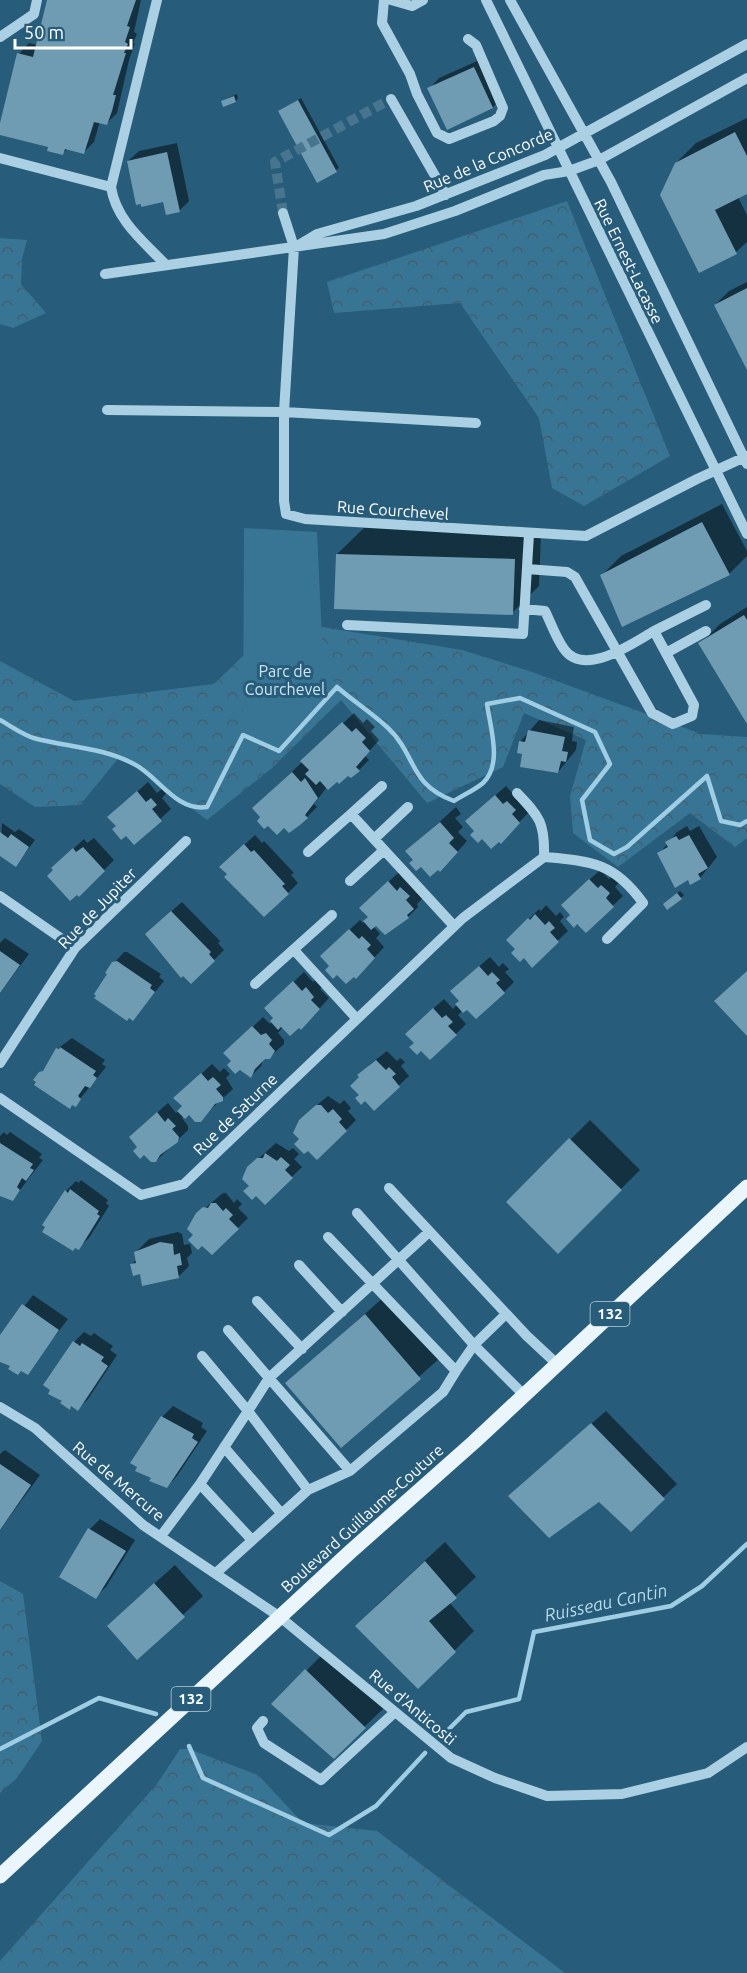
<svg xmlns="http://www.w3.org/2000/svg" width="747" height="1973" font-family="Ubuntu,sans-serif">
<defs>
<pattern id="forest-crowns" width="20" height="18" patternUnits="userSpaceOnUse" patternTransform="scale(1.5)"><rect width="20" height="18" fill="#387595"/><path d="M2 6a3 3 0 1 1 6 0M12 15a3 3 0 1 1 6 0" fill="none" stroke="#435e6d"/></pattern>
</defs>
<rect width="100%" height="100%" fill="#275c7a"/>
<path fill="url(#forest-crowns)" d="M567,201L670,456L584,506L552,488L539,418L460,303L334,313L327,282Z
M0,238L27,240L22,259L21,284L46,313L13,328L0,324Z
M280,620L462,650L532,672L701,734L747,737V838L735,847L690,813L618,867L573,833L570,796L586,740L524,713L503,767L427,803L341,700L272,768L207,820L121,755L80,805L35,807L0,784V661L74,701L214,684Z
M0,1581L23,1594L42,1741L17,1778L0,1793Z
M180,1749H189L258,1775L303,1823L377,1831L565,1973H0V1961L157,1784Z"/>
<path fill="#387595" d="M244,528L317,532L323,660L337,687L279,751L243,735Z"/>
<path fill="#0007" d="M48,0H141L134,32L137,34L133,43H135L129,60L117,113L107,123L100,121L94,142L84,152L68,148L63,153L49,146L0,134L19,54L29,43L37,45Z
M484,58L503,97L493,107L448,128L429,89L439,78Z
M237,94L238,98L236,101H222Z
M301,98L339,168L318,181L280,111Z
M747,118V192L738,197L747,215V242L736,252L699,271L676,163L696,143Z
M177,143L189,201L179,211L128,161L139,151Z
M747,282V367L715,305L729,291Z
M722,504L747,551V556L729,574L601,576L621,556Z
M364,528L541,533L539,586L512,613L337,554Z
M747,607V721L700,644L720,624Z
M354,713L363,723L367,719L375,727L371,731L379,740L365,756L369,760L359,770L327,787L314,804L317,807L307,817L285,826L262,817L264,798Z
M539,720L574,727L572,741L577,742L576,750L558,772L539,770L524,753L520,742Z
M148,782L157,793L162,789L166,794L162,798L171,809L134,843L117,826L120,807Z
M506,786L529,812L501,841L477,811Z
M456,807L461,814L455,818L463,827L458,832L467,841L450,860H415L407,851Z
M2,823L15,832L19,829L35,840L16,865L0,855Z
M687,826L690,831L699,826L717,857L700,878H688L659,854L677,832Z
M255,835L262,843L264,841L294,873L291,875L298,883L288,893L229,874L231,857Z
M94,838L114,860L79,895L63,858L84,839L87,843Z
M600,870L609,879L613,876L619,882L615,887L623,896L586,931L572,915L573,895Z
M399,872L423,898L417,904L418,907L408,917L373,926L380,934L376,938L384,947L366,967L331,966L332,946L360,920L363,923L370,917L371,898Z
M680,891L684,895L681,898L667,902Z
M182,902L220,941L218,943L224,950L214,960L157,924Z
M546,905L556,916L560,912L564,917L560,921L568,931L532,965L508,940L539,909L541,911Z
M5,938L29,954L0,993V943Z
M124,952H127L161,974L159,977L164,981L133,1019L114,963Z
M490,957L499,967L503,963L509,969L505,972L514,982L504,992L463,1010L458,1015L466,1024L456,1034L416,1043L417,1023L444,999L453,1009L461,1000L462,981Z
M304,972L313,982L317,978L324,985L320,989L329,998L311,1018L283,1027L278,1033L284,1040V1044L273,1054L264,1058L261,1066L251,1076L233,1061L236,1043L263,1017L270,1024L275,1018L277,998Z
M72,1038L105,1060L102,1064L106,1067L75,1105L51,1062L57,1049Z
M387,1051L397,1061L400,1058L405,1062L401,1066L409,1076L374,1109L360,1094L369,1065Z
M212,1064L220,1072L224,1068L230,1074L226,1078L233,1089L211,1109L184,1116L182,1118L188,1126V1130L156,1161L139,1147L141,1127L168,1103L176,1113L184,1106L186,1088Z
M328,1096L340,1104L344,1100L351,1108L348,1111L356,1120L346,1130L301,1139L311,1110Z
M590,1120L640,1170L558,1252L508,1202Z
M4,1132L7,1135L10,1132L42,1154L39,1158L43,1160L13,1199L0,1194V1136Z
M276,1143L289,1151L293,1148L299,1154L294,1159L302,1167L265,1203L251,1186L258,1159Z
M81,1180L108,1200L106,1203L109,1206L89,1238L78,1248L66,1191L76,1181L79,1183Z
M223,1193H226L234,1203L237,1199L242,1204L238,1208L248,1218L212,1253L195,1235L198,1214Z
M178,1232L182,1234L184,1245L190,1244L192,1253L187,1258L189,1266L178,1277L141,1272L132,1264L137,1259L136,1252L149,1239Z
M33,1295L68,1319L27,1373L0,1359V1338Z
M385,1296L440,1358L341,1446L287,1383Z
M84,1332L91,1336L94,1333L113,1346L110,1350L117,1355L88,1399L78,1409L72,1405L69,1408L52,1389L74,1342Z
M173,1406L203,1423L201,1427L207,1431L177,1476L167,1487L132,1462L162,1417Z
M606,1411L677,1484L631,1529L599,1500L524,1482Z
M5,1450L40,1475L0,1530V1454Z
M100,1519L135,1540L106,1587L95,1597L90,1529Z
M445,1542L476,1577L449,1602L474,1631L418,1687L376,1606Z
M175,1565L203,1596L137,1658L128,1607Z
M326,1651L384,1708L364,1727L273,1704Z"/>
<g fill="none" stroke-linecap="round" stroke-linejoin="round">
<path stroke="#9fcde4" stroke-width="4.5" d="M0,720C11,726 24,736 37,739C69,747 104,748 134,764C158,776 176,812 207,807L243,735L279,751L337,687C353,701 372,713 388,728C417,755 408,784 454,801C463,795 475,790 483,783C503,764 490,727 487,704L520,698L595,732L610,764L582,800L590,840L614,854L627,847L707,776L721,821L740,825L747,821
M443,1735L466,1712L519,1699L534,1632L671,1606L702,1586L747,1544
M189,1746L203,1778L329,1835L376,1806L425,1753
M0,1749L99,1698L156,1714"/>
</g>
<path fill="#709cb3" d="M47,0H136L127,26L130,27L125,42L128,44L124,53H126L113,95H116L112,111L107,125L94,122L84,154L65,149L63,155L47,151L48,147L0,135V123L17,53L33,57Z
M474,67L493,108L447,130L427,88Z
M234,96L236,102L223,107L221,101Z
M298,100L337,172L317,183L278,111Z
M735,132L747,156V194L715,210L737,254L699,273L660,195L675,163Z
M167,152L180,212L166,215L163,202L141,207V204L136,205L127,161Z
M747,288V370L714,305Z
M702,522L730,575L622,627L600,575Z
M336,554L515,559L513,615L334,609Z
M744,615L747,620V724L698,643Z
M342,722L352,732L356,728L366,738L362,742L370,751L356,767L360,771L351,778L348,776L339,784L337,782L328,790L320,781L316,785L305,774L309,770L300,761Z
M528,730L565,737L562,751L568,752L566,762L561,761L558,773L520,767L522,754L517,753L519,741L525,742Z
M292,772L301,782L305,778L318,798L305,815L308,818L300,825L289,833L284,828L277,835L268,826L264,829L257,821L260,817L252,808Z
M137,791L146,802L151,798L157,805L152,809L162,821L134,845L126,836L121,840L112,829L116,826L107,817Z
M495,795L503,804L507,801L516,810L512,814L520,823L501,844L499,842L491,849L482,839L478,843L470,835L474,831L465,821Z
M440,822L454,838L449,843L458,852L440,872L438,870L430,877L421,867L416,871L409,863L413,860L405,851Z
M0,832L8,838L11,834L29,847L16,867L0,856Z
M689,835L708,868L698,874L701,879L690,885L688,880L675,888L657,853L668,847L665,842L676,836L679,840Z
M244,844L251,852L254,850L285,884L282,886L289,894L264,917L224,877L227,874L219,867Z
M83,847L105,871L79,897L77,895L70,901L47,876L53,870L51,868L73,848L76,852Z
M589,879L598,888L601,885L610,893L606,898L614,907L586,933L577,924L574,928L566,919L570,915L561,905Z
M388,881L397,891L400,887L410,896L406,900L414,909L407,915L409,918L385,935L376,926L371,930L363,921L368,917L359,908Z
M677,893L682,899L667,910L663,904Z
M171,911L211,952L209,954L215,961L191,984L183,976L181,978L145,934Z
M535,914L545,925L549,921L555,928L550,932L559,942L532,968L524,958L520,962L511,953L515,949L506,940L528,918L530,920Z
M349,929L359,939L362,936L371,945L367,949L375,958L356,979L354,977L346,984L337,975L333,979L325,970L329,966L320,956Z
M0,951L20,965L0,993Z
M117,961L152,985L150,988L155,992L133,1021L129,1018L127,1021L94,998L96,996L94,994L107,974L105,973L112,962Z
M479,966L488,976L492,972L500,980L496,983L505,993L476,1019L467,1010L463,1013L455,1004L459,1001L450,991Z
M747,971V1036L714,1001Z
M293,981L302,991L306,987L314,997L311,1000L320,1009L301,1030L299,1028L290,1036L281,1027L278,1030L270,1021L273,1018L264,1008Z
M433,1008L442,1018L446,1015L453,1022L448,1026L457,1035L430,1060L421,1051L417,1055L409,1047L414,1043L405,1034Z
M252,1026L261,1035L266,1033L272,1040L269,1044L275,1051L270,1059H265L255,1069L251,1078L240,1070L235,1074L227,1065L231,1061L223,1053Z
M60,1047L96,1071L93,1075L97,1078L90,1088L85,1086L78,1096L81,1099L76,1107L72,1105L70,1109L34,1085L36,1082L33,1080L39,1072L43,1071L56,1048L59,1049Z
M376,1060L386,1070L389,1067L396,1074L392,1077L400,1087L374,1111L365,1101L361,1105L355,1098L359,1095L350,1086L359,1077L357,1075Z
M201,1073L208,1081L213,1077L221,1085L216,1089L223,1097V1101L215,1104L201,1122H195L189,1115L185,1119L177,1111L182,1106L173,1098Z
M316,1105H321L328,1113L333,1109L342,1119L339,1122L347,1131L317,1160L308,1151L304,1154L294,1144L299,1139L293,1133L299,1120Z
M157,1112L165,1122L168,1118L176,1126L172,1129L179,1137L178,1142L160,1155L156,1162H151L144,1155L140,1159L133,1151L137,1147L129,1137Z
M569,1138L622,1190L558,1254L506,1202Z
M0,1143L33,1164L30,1168L34,1170L26,1181L22,1178L17,1187L20,1190L13,1201L0,1196Z
M265,1153L277,1161L281,1157L290,1165L285,1170L293,1178L265,1205L256,1196L252,1200L243,1191L249,1186L242,1179L247,1167L257,1158H263Z
M70,1189L99,1211L97,1214L100,1216L79,1250L75,1248L73,1251L42,1232L45,1227L42,1225L65,1190L68,1193Z
M211,1203H216L223,1211L226,1208L233,1215L229,1219L239,1229L212,1255L202,1246L198,1250L188,1240L193,1235L187,1229L196,1213L203,1207L208,1208Z
M160,1242L173,1244L174,1255L180,1253L182,1265L177,1266L179,1278L142,1286L140,1274L133,1276L130,1264L136,1263L134,1252Z
M22,1304L59,1330L28,1375L21,1371L18,1375L8,1369L10,1366L0,1362V1335Z
M365,1314L421,1379L341,1448L285,1383Z
M73,1341L80,1346L82,1343L104,1357L101,1361L108,1366L78,1411L71,1406L70,1410L60,1403L62,1401L48,1394L50,1390L43,1385Z
M161,1416L194,1434L192,1438L198,1442L167,1488L149,1481L151,1478L135,1471L137,1467L130,1463Z
M591,1423L665,1499L631,1532L599,1502L549,1538L508,1496Z
M0,1464L31,1485L0,1530Z
M88,1528L126,1551L96,1599L59,1577Z
M425,1561L457,1598L429,1621L456,1652L418,1689L355,1626Z
M154,1583L185,1617L137,1660L107,1626Z
M305,1669L366,1728L334,1759L271,1704Z"/>
<g fill="none" stroke-linecap="round" stroke-linejoin="round">
<path stroke="#47748e" stroke-width="10" stroke-dasharray="10 5" stroke-linecap="butt" d="M283,213L275,162L391,99"/>
<path stroke="#abd0e3" stroke-width="10" d="M157,0L111,187C116,220 143,241 165,264
M384,0L382,23L410,74L417,94L437,133L449,139L494,121L500,116L503,108L476,45L468,39
M391,0L412,6L423,0
M486,0L747,534
M510,0L611,182L747,464
M0,37L34,14L37,0
M391,99L446,195
M0,158L111,187
M283,213L294,247L284,412V501L286,514L305,519L586,536L697,479L747,456
M297,246L317,234L416,206L545,155L747,44
M105,274L384,234L455,211L544,175L569,171L599,160L747,78
M107,410L284,412L476,423
M524,609L545,611C551,623 556,638 564,649C584,678 633,643 654,631L694,705L692,716L673,724L652,713L575,577L567,572L527,569
M347,625L523,634L529,534
M654,631L706,605
M666,653L706,631
M351,814L382,786
M374,839L408,807
M308,852L351,814L454,926
M544,857C590,861 614,862 643,903L607,939
M350,881L384,850
M0,896L75,948
M294,950L357,1019
M255,984L332,915
M0,1063L75,948L186,841
M0,1098L141,1195L184,1184L463,918L544,857C545,823 540,817 517,793
M389,1188L527,1336L557,1364
M357,1213L474,1345L524,1395
M328,1237L456,1371L474,1345L506,1314
M299,1265L342,1312
M257,1301L302,1349
M228,1330L269,1378L429,1232
M0,1407L35,1428L143,1525L280,1617L451,1758L495,1778L547,1796L622,1794L708,1773L747,1747
M224,1447L281,1513
M200,1484L252,1540
M308,1490L350,1471
M161,1536L200,1484L248,1411L202,1356
M216,1573L308,1490L248,1411L269,1378L350,1471L443,1392L456,1371
M263,1721L257,1728L264,1743L321,1780L395,1712"/>
<path stroke="#eaf5fc" stroke-width="15" d="M0,1876L350,1552L474,1442L747,1187"/>
</g>
<g text-anchor="middle" stroke-width="6" stroke-linejoin="round" paint-order="stroke">
<g fill="#275c7a" stroke="#beced7" stroke-width="1.5">
<rect x="590.5" y="1302" width="39" height="24" rx="4.5"/>
<rect x="171.5" y="1687" width="39" height="24" rx="4.5"/>
</g>
<g font-size="15" font-weight="bold" fill="#fff">
<text x="610" y="1319">132</text>
<text x="191" y="1704">132</text>
</g>
<g font-size="16" fill="#fff" stroke="#275c7a">
<text transform="translate(488 160) rotate(-23)" y="6">Rue de la Concorde</text>
<text transform="translate(629 261) rotate(64)" y="6">Rue Ernest-Lacasse</text>
<text transform="translate(393 510) rotate(4)" y="6">Rue Courchevel</text>
<text transform="translate(97 908) rotate(-46)" y="6">Rue de Jupiter</text>
<text transform="translate(235 1114) rotate(-44)" y="6">Rue de Saturne</text>
<text transform="translate(119 1481) rotate(40)" y="6">Rue de Mercure</text>
<text transform="translate(362 1518) rotate(-42)" y="6">Boulevard Guillaume-Couture</text>
<text transform="translate(413 1707) rotate(40)" y="6">Rue d'Anticosti</text>
</g>
<g font-size="16" fill="#cde6f3" stroke="#275c7a">
<text x="285" y="677">Parc de<tspan x="285" dy="18">Courchevel</tspan></text>
</g>
<g font-size="18" font-style="italic" fill="#b6d9eb" stroke="#275c7a">
<text transform="translate(606 1603) rotate(-12)" y="6">Ruisseau Cantin</text>
</g>
</g>
<path d="M15 39v9h116v-9" fill="none" stroke="#ffffff" stroke-width="3"/>
<text x="24" y="39" font-size="18" fill="#ffffff" stroke="#275c7a" stroke-width="4.5" paint-order="stroke">50 m</text>
</svg>
